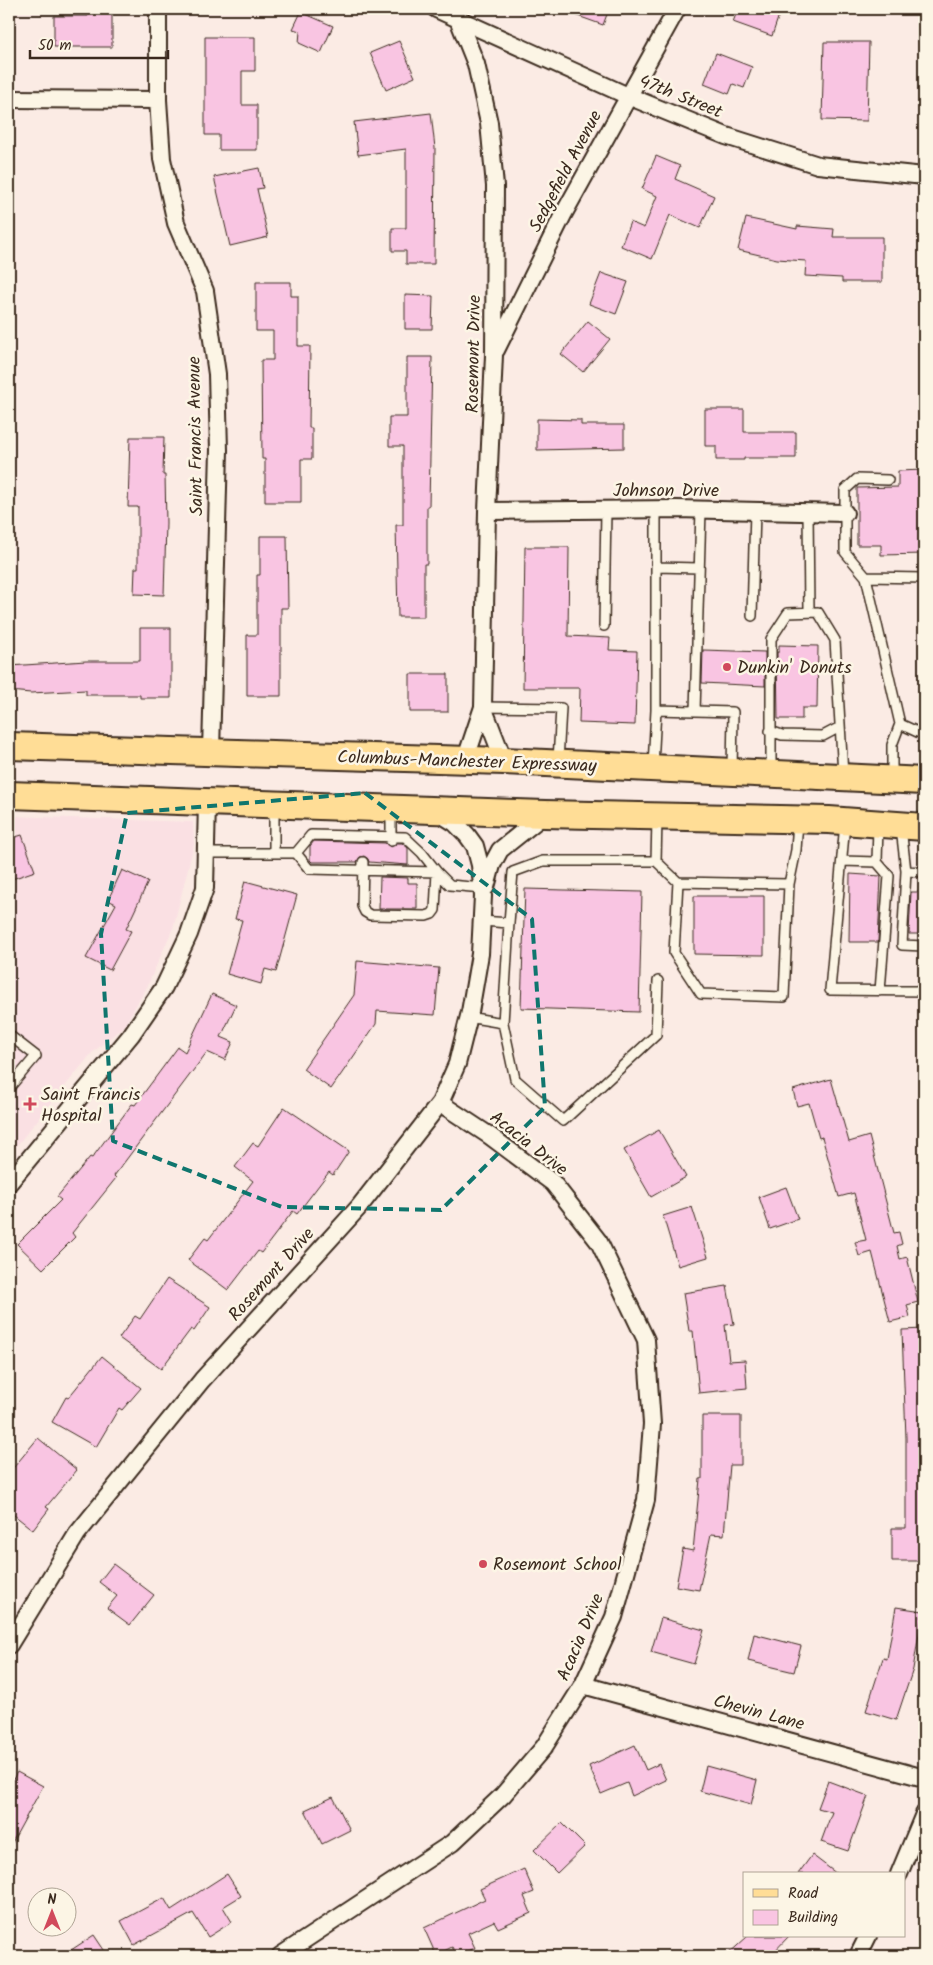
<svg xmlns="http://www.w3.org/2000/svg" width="933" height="1965" font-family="Kalam,sans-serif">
<rect width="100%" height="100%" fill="#fbebe4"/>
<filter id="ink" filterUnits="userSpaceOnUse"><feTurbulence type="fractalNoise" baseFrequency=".02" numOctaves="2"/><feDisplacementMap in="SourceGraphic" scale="10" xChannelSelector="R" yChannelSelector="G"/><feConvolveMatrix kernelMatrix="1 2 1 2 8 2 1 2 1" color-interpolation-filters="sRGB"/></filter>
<g filter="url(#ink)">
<path fill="#fae0e3" d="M9,816L193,822L194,844L173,928L147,987L124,1026L92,1053L9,1155Z"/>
<path fill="#f9c5e2" stroke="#3b2a1e" d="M88,9H112V47H54V16H88Z
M564,9H609L603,25L564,11Z
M738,9H781L772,36L733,22Z
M301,12L333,26L321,53L299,43L300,31L293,29Z
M205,37H255V71H242V105H257V150H219V135H205Z
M399,41L415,77L386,90L370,53Z
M824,42H869L867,121L822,120Z
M716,53L752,67L744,88L733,84L729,94L704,84Z
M431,113L435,148L434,264H406V251H392V228H406V149L358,155L354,122Z
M656,156L680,166L675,179L714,196L700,228L670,215L652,259L621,246L630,222L644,228L657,196L642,189Z
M259,168L263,188L257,189L268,237L230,246L214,177Z
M746,218L797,229V226L834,229L833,237H882V282H842V278L805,276L806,261L777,259L738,250Z
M601,273L628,282L616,314L589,304Z
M256,282H291V296H298V346H310L309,428H312V459H301V502H265V459H262L261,360H273V331H256Z
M405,295L433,296L432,329H405Z
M588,321L610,339L583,372L561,354Z
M407,357H432L429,506H427V564H424V617H398L396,525H403V446H389V417H407Z
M705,409H744V432H796V458H744V460H716V446H705Z
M537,419L581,420V425H624V448L537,450Z
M130,437H164L163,475H165L166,523L164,595L134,594L135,568H138V507H128Z
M924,470V554L881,555V545H857V488L898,487V471Z
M260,536H287L288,608H281V696H247V635H257V575H260Z
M525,547H569L568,636L610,638L609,650L637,651L635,725L579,723L580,688H523Z
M140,628H171V698H140V695H86V690L31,693L9,691V666L86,661H140Z
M779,645L818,646L817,708H802V719H778L777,652H779Z
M703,650L765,652V686L702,683Z
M410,674H448V712H410Z
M22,835L35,871L9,880V839Z
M314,841L385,843L391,847L397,843H402L408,848V865L369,862L368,859L364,856L360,857L357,862H312L310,860V846Z
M122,870L148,882L126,929L131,931L110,970L86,958L116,904L108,900Z
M850,874L881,876L878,942H849Z
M380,877L408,878V883H417V909H379Z
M245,881L297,895L276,972L265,969L261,984L227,974L242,920L235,919Z
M525,889L642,892L639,1012L521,1008Z
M911,892H924V934H909Z
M694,896H764V955L694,954Z
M357,961L439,968L435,1015L377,1011L376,1024L331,1089L303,1069L354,995Z
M212,994L236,1005L221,1037L233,1042L225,1060L207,1052L114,1176L116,1178L72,1233L75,1237L43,1269L17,1244L61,1200L57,1197L90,1157L92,1158L132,1104L135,1105L178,1047L185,1052Z
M831,1079L849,1142L869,1136L894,1233L899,1232L902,1244L897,1246L900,1259L907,1257L918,1302L907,1305L910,1317L890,1322L872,1252L859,1256L855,1242L866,1240L854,1193L839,1197L822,1137L819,1138L809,1103L797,1106L793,1090Z
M284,1107L349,1151L333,1175L329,1172L297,1214L293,1211L261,1253L258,1251L228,1290L188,1260L205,1238L208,1240L253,1181L235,1167L253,1143L258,1146Z
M659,1130L686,1177L651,1197L624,1150Z
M786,1187L798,1219L770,1229L759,1197Z
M692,1207L708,1257L678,1266L663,1216Z
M167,1279L210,1307L194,1331L191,1329L161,1369L119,1338L135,1316L140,1319Z
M727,1286L734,1324L725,1325L729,1361L745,1360L747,1388L699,1393L693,1331H689L683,1293Z
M924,1329V1561H892V1528H906V1438L902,1330Z
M102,1356L141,1388L122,1410L119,1408L96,1447L52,1422L66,1397L68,1398Z
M702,1416H741V1465H730L724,1535L711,1534L699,1590L676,1586L683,1549L693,1551L700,1479H702Z
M38,1438L77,1470L46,1507L49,1509L33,1530L9,1511V1473Z
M113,1564L154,1595L130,1625L107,1608L117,1596L99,1582Z
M896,1607L923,1611L913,1669L896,1720L866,1711L883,1658L887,1659Z
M661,1618L704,1630L694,1664L651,1652Z
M754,1634L801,1646L794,1672L748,1661Z
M635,1745L646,1770L659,1764L666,1780L632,1796L627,1783L601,1794L589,1766Z
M706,1766L757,1780L751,1805L700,1791Z
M17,1772L43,1786L9,1848V1787Z
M828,1781L868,1796L848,1851L821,1842L832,1812L818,1808Z
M333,1797L350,1830L322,1844L305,1810Z
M562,1823L585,1846L557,1873L534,1850Z
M812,1855L837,1874H798Z
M524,1869L534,1892L524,1896L531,1913L498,1928L494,1921L468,1933L475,1948L457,1956L452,1947L436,1955L424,1928L485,1899L480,1889Z
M227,1874L241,1896L223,1907L232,1922L208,1937L193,1913L134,1945L121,1921L164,1898L171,1910Z
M94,1935L108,1956H62Z
M748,1936H789L770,1956H726Z"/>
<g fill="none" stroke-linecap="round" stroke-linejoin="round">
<g stroke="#3b2a1e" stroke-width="12">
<path id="service" d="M808,512L809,612
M656,567L699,568
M866,577L845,552V490L857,479L888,480
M924,578L866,577L900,724L924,735
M752,616L755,511
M604,626L606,510
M483,707L561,708L558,761
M656,710L733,712L732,771
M695,711L701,510
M770,731L782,735L823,736L840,727
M653,766L656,710V509
M771,772V639L788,613L818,612L835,640L843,774
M892,778V745L900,724
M274,807V853
M657,819L656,861L678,882L789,884L796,850L798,821
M845,823L830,990L924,991
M878,826L877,862L889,876L880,991
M901,828L906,871L924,872
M391,841V811
M207,853H296L309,869L437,872L450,885L482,888
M296,853L311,835L405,837L422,853L437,872L435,910L432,914L426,916L370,915L365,912L362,906L363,862
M842,861L877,862
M906,871L902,945L924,946
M678,882L674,953L701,994L784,997L789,884
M482,921L509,923L503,1023L515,1079L563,1121L656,1035L658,981
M509,923L513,872L543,861H656
M468,1017L503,1023
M9,1035L36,1056L9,1088"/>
</g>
<g stroke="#3b2a1e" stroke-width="20">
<path id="minor" d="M158,9V100L162,159L176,223L205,291L217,374L219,450L211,751
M436,9L628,96L726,136L818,165L924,176
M454,9L476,64L489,123L495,186L494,355L487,511L483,707L465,761
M9,99L158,100
M496,350L563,215L677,9
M487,511L677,509L845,513
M483,707L504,761
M486,887L492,865L500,850L545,814
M9,1183L131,1035L164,987L189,934L205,888L207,802
M9,1645L77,1534L202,1380L359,1207L440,1103L457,1064L470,1012L480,954L483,896L480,865L475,846L467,835L455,823L439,813
M583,1685L924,1778
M899,1874L924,1814
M280,1956L452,1843L503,1795L544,1747L583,1685L614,1617L646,1500L652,1424L646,1340L599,1242L553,1183L490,1136L440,1103
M858,1956L868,1936"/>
</g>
<g stroke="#3b2a1e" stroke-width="30">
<path id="primary" d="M9,746L504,761L924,781
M9,795L545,814L829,820L924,827"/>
</g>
<use href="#service" stroke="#fcf5e5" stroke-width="9"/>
<use href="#minor" stroke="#fcf5e5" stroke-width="16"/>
<use href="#primary" stroke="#ffdd96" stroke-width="26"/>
</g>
</g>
<path fill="none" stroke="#0f766e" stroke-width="4" stroke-dasharray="10 6" stroke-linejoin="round" d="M365,793L532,919L545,1107L441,1210L282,1207L113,1141L101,934L127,813Z"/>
<g fill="#d1495b" stroke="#fcf5e5" stroke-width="2">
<circle cx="727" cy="667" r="5"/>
<path d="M27.5 1096.5h5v5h5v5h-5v5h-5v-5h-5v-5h5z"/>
<circle cx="483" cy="1564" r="5"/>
</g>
<g text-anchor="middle" stroke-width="5" stroke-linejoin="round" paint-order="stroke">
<g font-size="18" fill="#3b2a1e" stroke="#fcf5e5">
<text transform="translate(681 96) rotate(22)" y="6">47th Street</text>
<text transform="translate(565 171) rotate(-62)" y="6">Sedgefield Avenue</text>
<text transform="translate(473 354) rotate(-89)" y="6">Rosemont Drive</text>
<text transform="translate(195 436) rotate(-91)" y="6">Saint Francis Avenue</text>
<text x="666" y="496">Johnson Drive</text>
<text transform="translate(467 761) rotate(2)" y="6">Columbus-Manchester Expressway</text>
<text transform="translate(529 1143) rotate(38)" y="6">Acacia Drive</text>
<text transform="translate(271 1274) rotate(-48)" y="6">Rosemont Drive</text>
<text transform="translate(580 1637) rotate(-67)" y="6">Acacia Drive</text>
<text transform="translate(759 1712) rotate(15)" y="6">Chevin Lane</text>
</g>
<g font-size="18" fill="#3b2a1e" stroke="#fcf5e5" text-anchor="start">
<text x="737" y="673">Dunkin' Donuts</text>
<text x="41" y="1100">Saint Francis<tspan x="41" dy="21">Hospital</tspan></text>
<text x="493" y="1570">Rosemont School</text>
</g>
</g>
<rect width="933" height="1965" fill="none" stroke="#fcf5e5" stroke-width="30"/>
<rect x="15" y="15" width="903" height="1935" fill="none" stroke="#3b2a1e" stroke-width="2" filter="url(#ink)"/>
<rect x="743" y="1872" width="162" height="65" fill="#fcf5e5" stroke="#afa495"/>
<rect x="753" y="1889" width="25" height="8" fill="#ffdd96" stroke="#afa495"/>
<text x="788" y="1898" font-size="15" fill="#3b2a1e">Road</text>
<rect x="753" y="1910" width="25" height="15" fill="#f9c5e2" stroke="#afa495"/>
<text x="788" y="1922" font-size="15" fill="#3b2a1e">Building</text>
<g transform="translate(52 1912)"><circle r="24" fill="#fcf5e5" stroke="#afa495"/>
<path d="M0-4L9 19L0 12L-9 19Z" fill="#d1495b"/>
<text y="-8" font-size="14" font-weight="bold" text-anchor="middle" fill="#3b2a1e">N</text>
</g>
<path d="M30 50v8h138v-8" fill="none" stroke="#3b2a1e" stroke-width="2.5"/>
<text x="38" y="50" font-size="15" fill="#3b2a1e" stroke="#fcf5e5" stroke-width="4" paint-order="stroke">50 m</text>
</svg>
